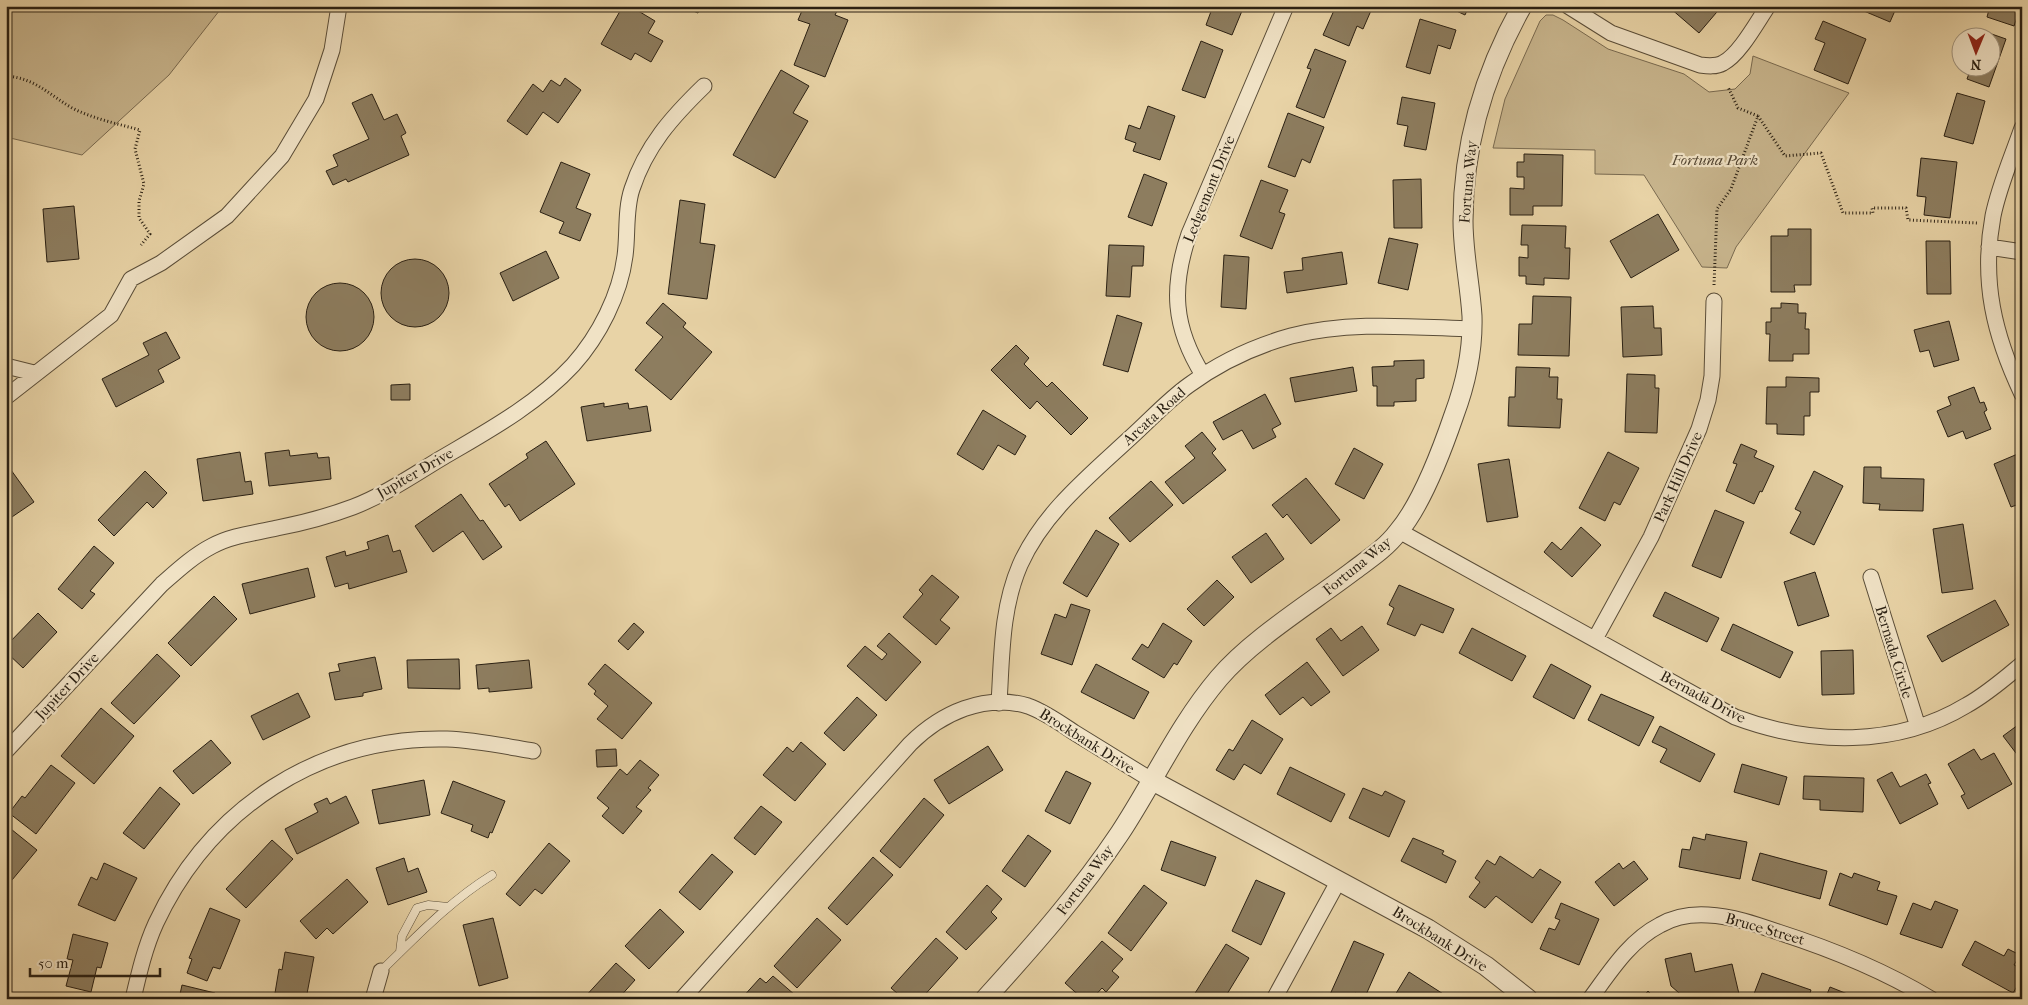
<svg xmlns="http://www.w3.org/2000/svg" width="2028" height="1005" font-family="'IM FELL French Canon',serif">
<rect width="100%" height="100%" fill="#e8d3a6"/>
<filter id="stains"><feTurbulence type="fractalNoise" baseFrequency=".004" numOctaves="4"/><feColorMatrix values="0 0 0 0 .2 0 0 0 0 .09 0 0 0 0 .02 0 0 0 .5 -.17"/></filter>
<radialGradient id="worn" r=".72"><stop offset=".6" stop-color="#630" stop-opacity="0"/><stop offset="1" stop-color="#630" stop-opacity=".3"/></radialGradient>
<path fill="#c8b58d" stroke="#796a50" d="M6,6H223L169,75L82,155L6,137Z
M1546,15H1553L1563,20L1608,49L1684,74L1709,92L1735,89L1750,74L1753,56L1849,93L1736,247L1727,268L1702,267L1644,175L1595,174V150L1493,148L1505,99L1540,21Z"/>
<path fill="#8d7d5f" stroke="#2a2013" d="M623,6H630L655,21L648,33L663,41L651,62L635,53L631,60L601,44Z
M681,6H701L698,13Z
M804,6H837L839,7L835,15L848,20L825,77L794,65L810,24L798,20Z
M1213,6H1244L1232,35L1206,25Z
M1336,6H1373L1363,29L1357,26L1349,46L1323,35Z
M1446,6H1469L1465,15Z
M1671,6H1722L1699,33L1670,8Z
M1852,6H1897L1890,22Z
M1990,6H2021L2014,26L1987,17Z
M1420,19L1456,30L1450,49L1438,45L1430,74L1406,67Z
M1823,21L1866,39L1848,84L1814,70L1825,43L1815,39Z
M1983,31L2006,39L1989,87L1967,79L1971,68H1990V38H1981Z
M1201,41L1223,50L1205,98L1182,90Z
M1315,49L1346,61L1324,118L1296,107L1311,69L1307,68Z
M781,70L809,86L793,113L808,121L775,178L733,155Z
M565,78L581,90L558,123L543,112L527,135L507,121L533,84L543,92L551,80L560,86Z
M1957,93L1985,101L1973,144L1944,136Z
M372,94L384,120L397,114L406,133L401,136L409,155L348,182L346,179L333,185L326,171L338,166L333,155L369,139L352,103Z
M1402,97L1435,103L1426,150L1404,146L1408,126L1397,124Z
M1148,106L1175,116L1160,160L1133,151L1136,143L1125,139L1129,125L1140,129Z
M1288,113L1324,127L1310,163L1302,159L1295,177L1268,167Z
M1524,154L1563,155L1562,206H1533V215H1510V188L1524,189V177H1517V162H1524Z
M1921,158L1957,162L1950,218L1924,215L1926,197L1917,196Z
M561,162L590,174L576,208L591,214L580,241L559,233L564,222L540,212Z
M1144,174L1167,183L1152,226L1128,217Z
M1421,179L1422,228H1394L1393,180Z
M1261,180L1288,190L1279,212L1285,214L1272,249L1240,236Z
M680,200L705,204L700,243L715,245L707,299L668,294Z
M74,206L79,259L47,262L43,209Z
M1658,214L1679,250L1631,278L1610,241Z
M1522,225L1566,226L1565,248H1570L1569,279L1544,278V285L1526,284V276H1519V257L1528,258V245H1521Z
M1788,229H1811V285H1794L1795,292H1771V236H1788Z
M1389,238L1418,244L1408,290L1378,283Z
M1926,241H1950L1951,294H1927Z
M1109,245L1144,246L1143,266H1132L1130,297L1106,296Z
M546,251L559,278L513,301L500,273Z
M1342,252L1347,284L1287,293L1284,272L1303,270L1302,258Z
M1224,255L1249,257L1246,309L1221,307Z
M381 293a34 34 0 1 1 68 0a34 34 0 1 1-68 0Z
M306 317a34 34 0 1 1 68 0a34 34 0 1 1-68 0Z
M1533,296L1571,297L1569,356L1518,355L1519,324H1532Z
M663,303L686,323L683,327L712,352L671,400L635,370L663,337L646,323Z
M1781,303L1798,304V313H1806L1805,329H1809V354H1793V361H1769L1770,334H1766V322H1771V308H1781Z
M1653,306L1654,328H1661L1662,355L1623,357L1621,307Z
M1117,315L1142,323L1128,372L1103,365Z
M1949,321L1959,360L1934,367L1929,350L1920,352L1914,330Z
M166,332L180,358L158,370L164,382L116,407L102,379L149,355L143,343Z
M1016,345L1029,358L1024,364L1047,387L1052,382L1088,418L1071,435L1037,401L1030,409L991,370Z
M1424,360V378L1416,379V401L1394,402V406H1377V386H1373L1372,367L1394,366V361Z
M1353,367L1357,391L1295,402L1290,378Z
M1516,367L1550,368L1549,377H1558L1557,399H1562L1560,428L1508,426L1509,397H1515Z
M1627,374L1655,375V388H1659L1657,433L1625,432Z
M1786,377L1819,378V392H1810V416H1804V435L1777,434V424H1766L1767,387H1786Z
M410,384V400H391V385Z
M1974,387L1980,403L1984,402L1987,410L1984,412L1991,429L1966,439L1963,431L1948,437L1937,411L1951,405L1948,397Z
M1265,394L1281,424L1272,429L1276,437L1253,449L1242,430L1223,440L1213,422Z
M604,403V407L628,403L629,409L647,406L651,431L587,441L581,407Z
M983,410L1026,436L1015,455L998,445L983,470L957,454Z
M1202,432L1216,449L1212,453L1226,470L1183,504L1165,482L1195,458L1185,446Z
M546,441L575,484L520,521L509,504L505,507L489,484L528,458L526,454Z
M1741,444L1757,451L1754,457L1774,466L1762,492L1760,491L1754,504L1726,491L1737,464L1733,463Z
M1354,448L1383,464L1364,499L1335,484Z
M289,450L290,456L317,453L318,458L329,457L331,479L269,486L265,453Z
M240,452L245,482L251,481L253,494L203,501L197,459Z
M1608,452L1639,468L1620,505L1614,502L1605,521L1579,508Z
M2020,453L2022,503L2011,507L1994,464Z
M1509,459L1518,517L1487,522L1478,464Z
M6,463L34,502L6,521Z
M1864,467H1881V478L1924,479L1923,511L1879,510L1880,504L1863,503Z
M145,471L167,493L153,508L147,502L114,536L98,520Z
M1814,471L1843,486L1814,545L1790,533L1801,512L1795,509Z
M1306,478L1340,520L1311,544L1287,514L1283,518L1272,505Z
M1151,481L1173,505L1130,542L1109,518Z
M461,494L480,521L483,520L502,547L483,560L463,531L433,552L415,526Z
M1715,510L1744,522L1721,578L1692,566Z
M1963,524L1973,589L1942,593L1933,529Z
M1581,527L1601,545L1572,577L1544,552L1552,542L1561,550Z
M1096,530L1119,544L1087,597L1063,583Z
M1266,533L1284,559L1251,583L1232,557Z
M388,535L393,552L400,550L407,572L349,589L348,583L335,587L326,557L345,551L346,556L369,549L367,542Z
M2022,535V559L2017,536Z
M94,546L114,563L90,591L95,594L82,609L58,589Z
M308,568L315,597L250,614L242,584Z
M1815,572L1829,616L1798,626L1784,582Z
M932,575L959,597L940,620L950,628L936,645L903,617L923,594L919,590Z
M1217,580L1234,597L1204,626L1187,609Z
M1399,585L1454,609L1443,633L1421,624L1415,636L1387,624L1394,608L1389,605Z
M1665,592L1719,618L1707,642L1653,616Z
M214,596L237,619L191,666L168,643Z
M1995,600L2009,625L1942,662L1927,636Z
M1071,604L1090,610L1072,665L1041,654L1055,614L1066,618Z
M38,613L57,632L23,668L6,652V646Z
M634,623L644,632L628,650L618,641Z
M1163,623L1192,641L1177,665L1174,663L1164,678L1132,659L1142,644L1148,648Z
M1733,624L1793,652L1780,678L1721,650Z
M1362,626L1379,650L1343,676L1316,639L1331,628L1341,641Z
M1472,628L1526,656L1512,681L1459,653Z
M889,633L921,662L886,701L847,666L865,646L882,660L887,654L877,646Z
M1853,650L1854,694L1822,695L1821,651Z
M157,654L180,676L134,724L111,703Z
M375,657L382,689L363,693V696L335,700L329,673L340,671L338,664Z
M459,659L460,689L408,688L407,660Z
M529,660L532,688L489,692V688L478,689L476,665Z
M1307,662L1330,692L1311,706L1303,697L1280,715L1265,695Z
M605,664L652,703L622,739L597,719L608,706L594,694L596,691L588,684Z
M1096,664L1149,692L1134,719L1081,692Z
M1551,664L1591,686L1574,719L1533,697Z
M298,693L310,717L263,740L251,716Z
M1601,694L1654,717L1639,746L1588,720Z
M857,697L877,715L844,751L824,733Z
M101,708L134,736L94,784L61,756Z
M1252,720L1283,739L1261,774L1244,764L1234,780L1216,770L1229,749L1233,751Z
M2022,722V761L2003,736Z
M1660,726L1715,754L1700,782L1660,762L1667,749L1652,742Z
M211,740L231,763L193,794L173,771Z
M801,742L826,764L795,801L763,775L787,747L793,752Z
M988,746L1003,770L949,804L934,780Z
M616,749L617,766L597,767L596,750Z
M1974,749L1981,760L1994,753L2012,784L1968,809L1961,796L1965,794L1948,764Z
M640,760L659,775L648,788L651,790L636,807L642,811L623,834L602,816L609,808L597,798L620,769L627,775Z
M1742,764L1787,777L1779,805L1734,792Z
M51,765L75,783L36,834L9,813L22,796L25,798Z
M1290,767L1345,794L1331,822L1277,794Z
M1066,771L1091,783L1070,824L1045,811Z
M1892,772L1900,787L1926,774L1931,783L1928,784L1938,804L1900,824L1877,780Z
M1804,776L1864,778L1863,812L1820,810V800L1803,799Z
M424,780L430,815L379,824L372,790Z
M453,781L505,801L492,833L490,832L488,838L471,831L473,825L441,813Z
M160,787L180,804L144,849L123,833Z
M1363,788L1382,796L1385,791L1405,801L1389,837L1349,818Z
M346,796L359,823L297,854L285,829L318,812L314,804L327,798L330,804Z
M924,798L944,815L900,868L880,851Z
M761,806L782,822L755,855L734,838Z
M6,825L37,850L7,886L6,885Z
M1706,834L1747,842L1740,879L1679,867L1682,849L1690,850L1693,837L1705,840Z
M1028,835L1051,851L1025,887L1002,871Z
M1413,838L1444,851L1442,854L1456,861L1446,883L1401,861Z
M272,840L293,859L246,908L226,889Z
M1171,841L1216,857L1205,886L1161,870Z
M549,843L570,861L542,894L535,889L520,906L506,894Z
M1760,853L1827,871L1820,899L1752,880Z
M712,854L733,872L700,910L679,892Z
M1500,856L1533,878L1540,869L1561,882L1532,923L1496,896L1485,908L1469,897L1480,882L1475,878L1487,860L1495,865Z
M873,857L893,875L847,925L828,908Z
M404,858L408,872L418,868L427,892L388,905L376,868Z
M1634,861L1648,879L1614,906L1595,882L1619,863L1623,869Z
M104,863L137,878L115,921L78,905L91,877L97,880Z
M1840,873L1852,878L1854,873L1880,882L1877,890L1897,896L1887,925L1829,905Z
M347,879L368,902L333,934L327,928L316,939L300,921Z
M1256,880L1285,893L1261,945L1232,931Z
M987,885L1002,899L991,912L997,918L966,950L946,932Z
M1144,885L1167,903L1131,951L1108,933Z
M1935,901L1958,910L1942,948L1900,934L1913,903L1931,910Z
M1561,903L1599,919L1579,965L1540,949L1549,928L1555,930L1560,920L1555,918Z
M210,908L240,920L220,969L213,967L207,981L187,973L192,959L189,958Z
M660,909L684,932L649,969L625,946Z
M493,918L508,978L479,986L463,925Z
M817,918L841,940L797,988L774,966Z
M73,934L108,943L101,968L97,967L91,992L66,986L73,960L67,959Z
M936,938L958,958L921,999H904L891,988Z
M1102,941L1123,959L1112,971L1119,977L1106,992L1102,988L1092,999H1083L1065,983Z
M1354,941L1384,954L1365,997L1355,993L1352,999H1328Z
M1975,941L2004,956L2008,949L2020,955L2014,965L2022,969V978L2013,993L1962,965Z
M1226,944L1249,958L1224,999L1192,998Z
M285,952L314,957L306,999H274L279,969L282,970Z
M1691,953L1695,972L1732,964L1739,994L1719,999H1686L1671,986L1665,959Z
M616,963L635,980L618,999H583Z
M1409,972L1451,999H1401L1395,995Z
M1762,973L1811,990L1808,999H1752Z
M773,976L795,995L791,999H741L760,978L766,983Z
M182,985L215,993L213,999H179Z
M1830,987L1860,999H1825Z
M1648,991L1656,999H1641Z"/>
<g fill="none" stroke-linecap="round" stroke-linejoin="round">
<g stroke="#5a4d38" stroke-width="9">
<path id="service" d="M400,952L402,936L417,908L428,905L448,907
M381,971C417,936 450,901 492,875"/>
</g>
<g stroke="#5a4d38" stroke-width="17">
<path id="minor" d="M1568,6L1611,33L1700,65C1708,66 1716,67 1723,63C1740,54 1757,22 1768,6
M2022,128C2012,157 1999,186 1993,216C1981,281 1994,335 2022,394
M1989,247L2022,252
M6,366L34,373
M1203,375C1173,327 1171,287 1189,234L1286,6
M6,397L111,315L131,279L161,263L227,216L282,156L316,99L332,50L339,6
M1399,531L1735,717C1810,745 1896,748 1967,705C1987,694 2004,679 2022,664
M1871,577L1918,727
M1595,639L1651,537L1699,429L1708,400L1712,376L1714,301
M999,703C1002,656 1001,609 1020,565C1043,513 1089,476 1130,438C1150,420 1168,400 1189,385C1219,363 1255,346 1291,336C1350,321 1411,327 1472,329
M6,751L162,584C178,570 193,556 212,546C232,535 256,533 277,528C303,523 329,516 353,507C384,495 412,476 440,459C486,432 536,405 573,365C599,336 620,295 625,256C628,234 625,210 632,189C646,146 672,117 704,86
M133,999C139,973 145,947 156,923C210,808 319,736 447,739C476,740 504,746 533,751
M373,999L381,971
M682,999L910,744C941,713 985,693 1028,706C1045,712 1060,723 1075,733C1101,749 1127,765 1153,781
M1274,999L1339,880
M1590,999C1610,972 1629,941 1660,925C1674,917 1692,914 1708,915C1732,916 1755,924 1778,932C1831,949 1883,970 1931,999"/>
</g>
<g stroke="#5a4d38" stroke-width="21">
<path id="tertiary" d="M1153,781L1428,929L1486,966L1528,999
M985,999C1033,946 1080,893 1120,833C1153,783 1179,725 1219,678C1252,639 1311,603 1353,571C1369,559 1386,548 1398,532C1422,504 1442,450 1454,415C1466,383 1473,350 1472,316C1470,284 1463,253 1463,221C1463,145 1485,72 1522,6"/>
</g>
<path stroke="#2a2013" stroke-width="3" stroke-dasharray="1 2.5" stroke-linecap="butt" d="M6,76C36,78 50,96 74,109C95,119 118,124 140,130L135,149L144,184L139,201V218L150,234L141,245
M1758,116L1785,156L1821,153L1843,213H1873L1872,208H1906L1908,220L1977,223
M1714,285L1717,209L1731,189L1758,116L1738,108L1728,87"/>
<use href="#service" stroke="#f0e2c5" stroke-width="8"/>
<use href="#minor" stroke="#f0e2c5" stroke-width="15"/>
<use href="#tertiary" stroke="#f0e2c5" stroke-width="19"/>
</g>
<g text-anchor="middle" stroke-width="4.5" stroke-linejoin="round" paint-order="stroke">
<g font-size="15" font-style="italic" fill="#524532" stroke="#f0e2c5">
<text x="1715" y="165">Fortuna Park</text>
</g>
<g font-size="15" fill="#2a2013" stroke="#f0e2c5">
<text transform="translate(1468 182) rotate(-85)" y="5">Fortuna Way</text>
<text transform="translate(1209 189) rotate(-68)" y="5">Ledgemont Drive</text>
<text transform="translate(1154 416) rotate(-42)" y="5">Arcata Road</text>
<text transform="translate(415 473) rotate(-30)" y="5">Jupiter Drive</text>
<text transform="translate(1678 477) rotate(-66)" y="5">Park Hill Drive</text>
<text transform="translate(1357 566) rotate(-39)" y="5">Fortuna Way</text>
<text transform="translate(1894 652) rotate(73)" y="5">Bernada Circle</text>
<text transform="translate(67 686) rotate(-47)" y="5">Jupiter Drive</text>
<text transform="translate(1703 697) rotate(28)" y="5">Bernada Drive</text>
<text transform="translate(1087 741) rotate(32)" y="5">Brockbank Drive</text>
<text transform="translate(1085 880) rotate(-53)" y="5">Fortuna Way</text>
<text transform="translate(1765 929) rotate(16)" y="5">Bruce Street</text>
<text transform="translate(1440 939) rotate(32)" y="5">Brockbank Drive</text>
</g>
</g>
<rect width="2028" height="1005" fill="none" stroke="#e8d3a6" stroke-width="25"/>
<rect x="8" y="8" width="2013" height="990" fill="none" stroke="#2a2013" stroke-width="2.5"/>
<rect x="12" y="12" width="2003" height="980" fill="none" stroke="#2a2013"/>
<g transform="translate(1976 52) rotate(181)"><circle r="24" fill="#f0e2c5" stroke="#a1947e"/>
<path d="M0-4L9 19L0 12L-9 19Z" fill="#8f2418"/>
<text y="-8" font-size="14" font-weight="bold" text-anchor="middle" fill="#2a2013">N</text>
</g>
<path d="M30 968v8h130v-8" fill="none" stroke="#2a2013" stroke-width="2.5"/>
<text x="38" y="968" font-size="15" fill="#2a2013" stroke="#f0e2c5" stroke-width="4" paint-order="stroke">50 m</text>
<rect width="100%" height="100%" filter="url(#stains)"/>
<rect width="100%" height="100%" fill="url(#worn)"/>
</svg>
